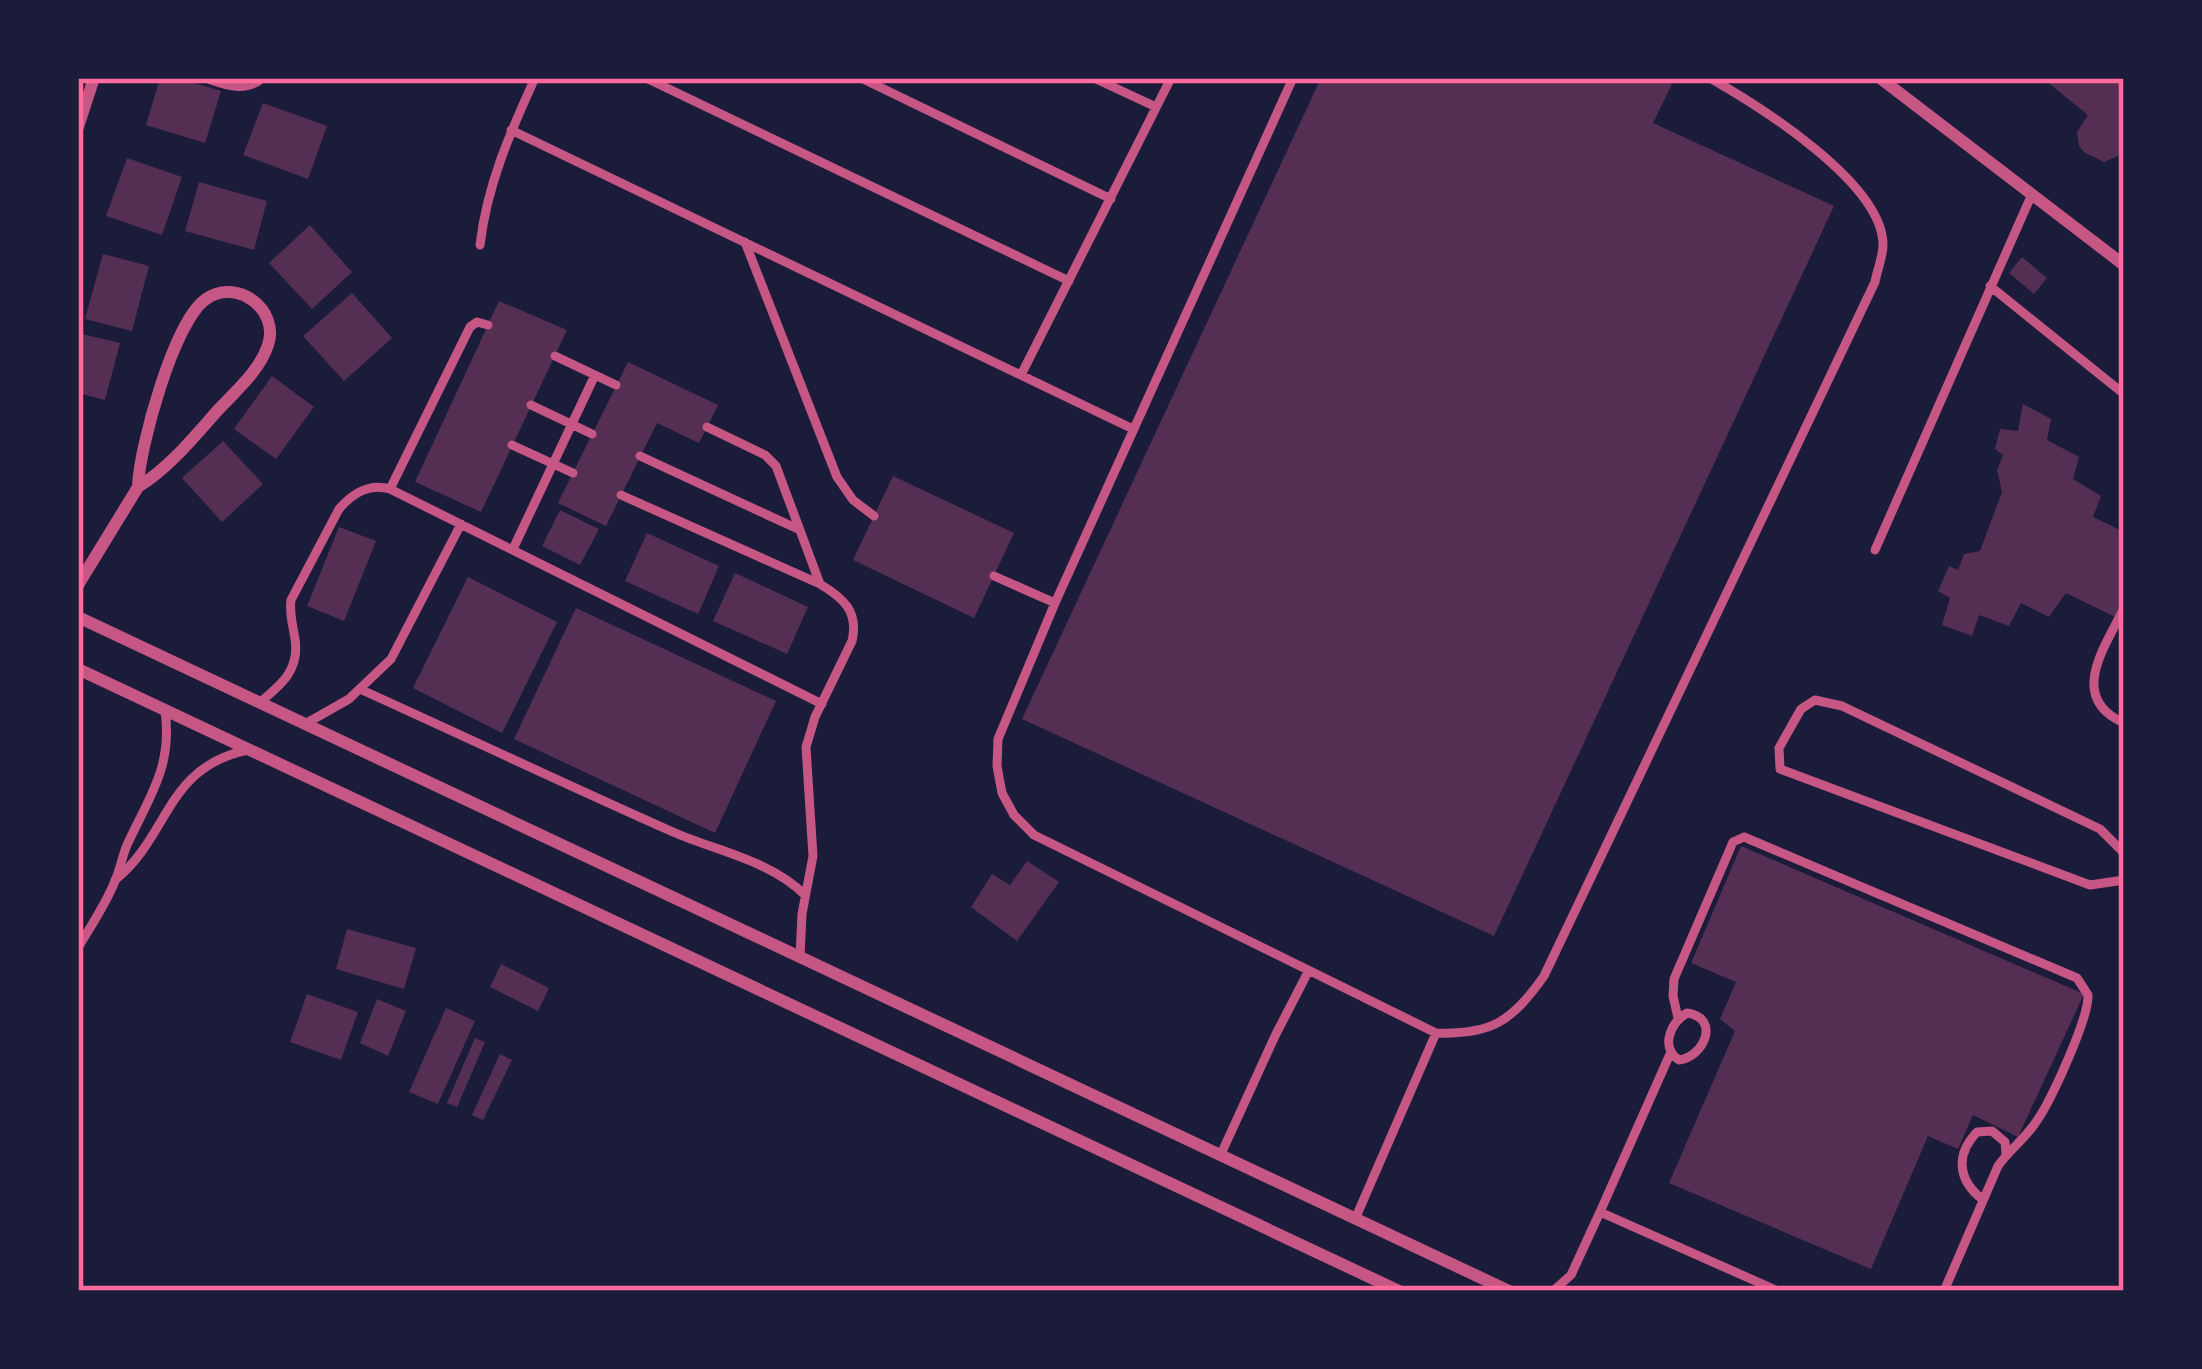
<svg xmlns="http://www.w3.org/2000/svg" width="2202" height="1369" font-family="'Playfair Display',serif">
<rect width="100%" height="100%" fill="#1b1b3a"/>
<path fill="#542f53" d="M160,78H178L221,91L205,143L146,125Z
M1321,78H1659L1672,84L1653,123L1834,206L1494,936L1022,719Z
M2049,78H2124V148L2118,156L2104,162L2085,153L2079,146L2077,132L2088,115L2046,81Z
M263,103L327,126L308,179L243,155Z
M127,158L182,177L162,235L106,216Z
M199,182L267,201L254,250L185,231Z
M310,225L352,272L312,309L269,263Z
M103,254L149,266L132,331L85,319Z
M2022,257L2047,278L2034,294L2009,273Z
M352,293L392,338L344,381L303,336Z
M499,301L567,330L481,512L415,482Z
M78,333L120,343L105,400L78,393Z
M628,362L718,405L699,443L657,423L606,526L558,503Z
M272,376L314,407L276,459L234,429Z
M2023,404L2051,419L2047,440L2079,457L2073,479L2101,496L2093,517L2124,532V602L2117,618L2066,593L2049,617L2021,603L2009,626L1979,615L1972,636L1942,625L1950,598L1938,591L1949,566L1958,570L1964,554L1980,551L2002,492L1997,470L2003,455L1995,449L2000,429L2018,431Z
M223,441L263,484L222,522L182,478Z
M893,476L1014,533L974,618L853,560Z
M560,510L599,529L580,565L542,546Z
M339,527L376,541L344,621L307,606Z
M647,533L719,566L698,614L625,581Z
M735,573L808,607L787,654L713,621Z
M468,577L557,622L502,733L413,688Z
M576,608L776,701L715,833L514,739Z
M1741,846L2084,994L2018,1137L1973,1115L1958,1149L1928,1136L1871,1269L1669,1183L1735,1031L1720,1019L1736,982L1691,963Z
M1027,861L1059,882L1017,941L971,907L992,874L1010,885Z
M347,929L416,948L404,989L336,969Z
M501,964L549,988L538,1011L490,987Z
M307,994L358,1012L341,1060L290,1042Z
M377,999L406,1011L388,1056L360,1043Z
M446,1008L475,1021L438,1104L409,1092Z
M475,1038L485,1042L457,1107L447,1103Z
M500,1054L512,1060L483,1120L472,1115Z"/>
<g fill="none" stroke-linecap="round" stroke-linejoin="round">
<path stroke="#c65784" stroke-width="9" d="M646,78L1069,281
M861,78L1111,199
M1094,78L1156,107
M1293,78L1055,603L998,739L997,766L1002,793L1014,815L1034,835L1436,1033C1492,1035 1512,1021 1544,976L1875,282C1877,271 1883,256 1883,245C1883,183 1759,106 1710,78
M511,130L1133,429
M745,242L837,477L853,500L874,516
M480,245C487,185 510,133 535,78
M1990,286L2124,394
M555,356L616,385
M1021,375L1171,78
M531,405L592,434
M707,427L765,455L776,466L820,584
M512,445L573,473
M640,456L800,530
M390,489L470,327L477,322L488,325
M621,495L820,584C843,598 859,611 852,641L815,717L806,747L813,856L802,914L800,957
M513,549L595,375
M1875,550L2032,194
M994,576L1055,603
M2124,608C2105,647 2067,698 2124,723
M362,690C466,737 569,786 673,832C719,852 769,860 805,895
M259,703C281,685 300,670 295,639C293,625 289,614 291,600L339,509C353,493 369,483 390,489L822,704
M305,724L349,699L391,659L461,524
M2124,853L2100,829L1842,706L1815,700L1801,709L1779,748L1780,769L2090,885L2124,880
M115,880C170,836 165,767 248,750
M78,948C90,927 106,904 115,881C120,870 122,857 127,845C149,797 173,767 165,710
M1687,1013C1721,1018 1704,1057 1679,1060C1660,1048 1670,1023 1687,1013Z
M1678,1018L1673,996L1674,979L1733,842L1744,837L2077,978L2088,995C2089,1018 2051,1101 2036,1122C2025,1139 2009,1150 1998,1166L1944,1291
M1670,1054L1600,1212L1778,1291
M1221,1154L1275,1036L1308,972
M1982,1199C1958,1180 1955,1155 1977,1132L1992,1131L2005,1142L2006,1154
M1356,1217L1436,1033
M1553,1291L1571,1275L1600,1212"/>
<path stroke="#c65784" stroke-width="12" d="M210,78C227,84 245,90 260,78
M1880,78L2124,265
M78,127L94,78
M78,585L138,487C169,468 194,437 218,410C236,391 260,370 268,345C280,310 237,277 206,299C174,321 139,448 138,487
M78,617L1509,1291
M78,669L1399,1291"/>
</g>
<rect width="2202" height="1369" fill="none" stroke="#1b1b3a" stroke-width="162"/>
<rect x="81" y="81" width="2040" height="1207" fill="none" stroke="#ff6b9d" stroke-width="4.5"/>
</svg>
